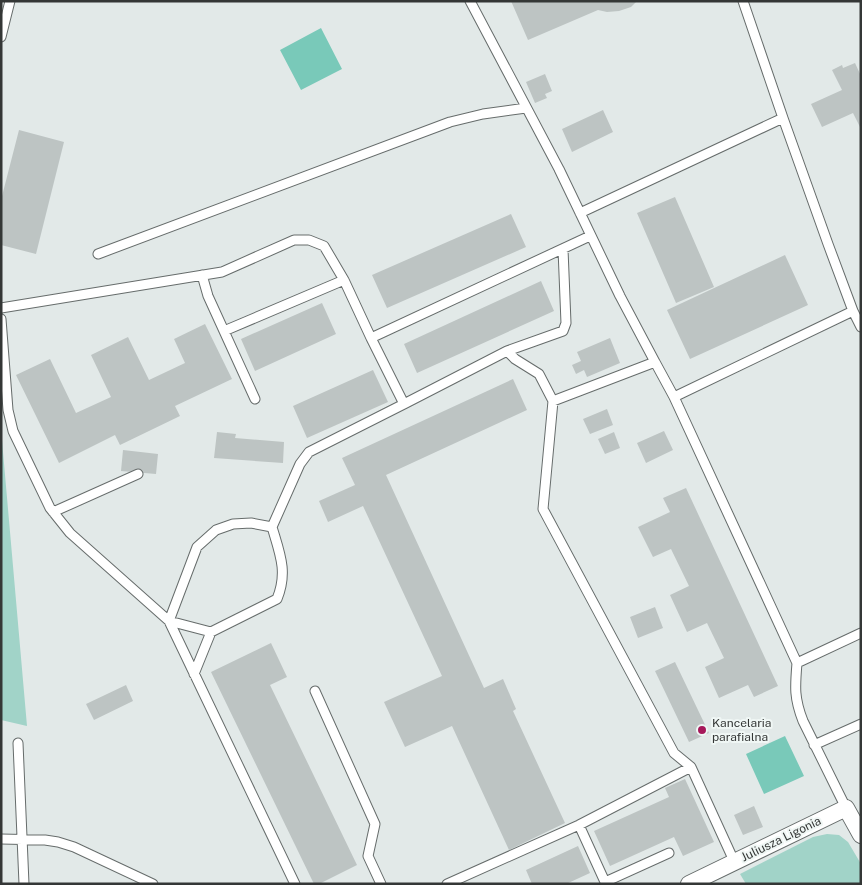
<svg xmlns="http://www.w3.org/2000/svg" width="862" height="885" font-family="'Public Sans',sans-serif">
<rect width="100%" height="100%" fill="#e2e9e8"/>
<path fill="#a1d3c8" d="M1,429L27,726L1,720Z
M827,834L839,835L848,842L861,864V884H746L740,874L813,837Z"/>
<path fill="#79c9b9" d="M321,28L342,69L301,90L280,50Z
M785,736L804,776L764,794L746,754Z"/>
<path fill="#bdc4c3" d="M511,1H637L631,7L619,11L607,12L598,10L528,40Z
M855,63L861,76V129L853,113L822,127L811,104L842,90L832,70L842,65L843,68Z
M545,74L552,91L545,94L547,98L535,103L526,82Z
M603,110L613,132L572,152L562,129Z
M19,130L64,142L36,254L1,245V200Z
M675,197L714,287L676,303L637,213Z
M511,214L526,247L387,308L372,275Z
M785,255L808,305L690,359L667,310Z
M541,281L554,311L417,373L404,344Z
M322,303L336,334L255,371L241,339Z
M205,324L232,379L175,406L180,416L120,445L115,435L59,463L16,375L50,359L76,413L111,397L91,355L128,337L149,380L185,363L174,339Z
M610,338L620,363L587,377L584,370L576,374L572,365L581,361L577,352Z
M373,370L388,402L307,438L293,406Z
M513,379L527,410L386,475L484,688L503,679L516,709L513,711L565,823L509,850L452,726L405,747L384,702L442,676L363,506L328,522L319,501L355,485L342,458Z
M607,409L613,425L590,434L583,419Z
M664,431L673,450L646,463L637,443Z
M217,432L236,434L235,438L284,442L283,463L214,458Z
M614,432L620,448L605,454L598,439Z
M123,450L158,454L156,474L121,471Z
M686,488L778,686L754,697L748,685L719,698L705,667L724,658L707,623L687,632L670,595L689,586L671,549L653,557L638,527L670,512L663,498Z
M655,607L663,628L638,638L630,617Z
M271,643L287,677L270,685L357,865L319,884H314L211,672Z
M675,662L709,733L689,742L655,671Z
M126,685L133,701L94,720L86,704Z
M685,779L714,842L683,856L674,837L610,866L594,831L669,797L665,788Z
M754,806L763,827L743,835L734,815Z
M578,846L590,873L566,884H532L526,870Z"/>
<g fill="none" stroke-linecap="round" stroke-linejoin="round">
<g stroke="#666c6b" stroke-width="11">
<path id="service" d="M470,1L559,169L620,296L655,362
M1,37L10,1
M783,118L828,244L853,311L861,327
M580,213L783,118L743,1
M98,254L450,122L483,114L526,108
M202,275L208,296L255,399
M1,308L222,272L294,240H309L324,246L344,280L371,338L404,404L507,351L515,359L539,374L553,401L655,362L674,397L797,663C795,687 794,698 803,721L846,808
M1,319L8,410L13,431L50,508L70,533L169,621L295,884
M224,331L344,280
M371,338L590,236
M507,351L563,331L566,323L563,249
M674,397L853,311
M553,401L543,509L674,753L691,767L734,861
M53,512L138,474
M211,632L169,621L197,547L216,530L233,524L251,523L272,527
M797,663L861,633
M194,674L211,632L277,599C288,572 280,554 272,527L300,464L309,452L404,404
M315,691L375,824L368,856L381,884
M18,743L24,884
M814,745L861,724
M579,825L605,882L669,853
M1,839L45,840L58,842L74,847L153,884
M447,884L579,825L691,767"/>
</g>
<g stroke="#666c6b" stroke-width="18">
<path id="minor" d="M689,884L846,808L861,835"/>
</g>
<use href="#service" stroke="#fff" stroke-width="9"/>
<use href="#minor" stroke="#fff" stroke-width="16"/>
</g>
<circle fill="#a6185a" stroke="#f0f7f5" stroke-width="2" cx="702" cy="730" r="5"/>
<g text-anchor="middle" stroke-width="4" stroke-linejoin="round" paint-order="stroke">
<g font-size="12" fill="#343736" stroke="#f0f7f5" text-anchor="start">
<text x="712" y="727">Kancelaria<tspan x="712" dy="14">parafialna</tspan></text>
</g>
<g font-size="12" fill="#343736" stroke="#f0f7f5">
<text transform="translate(781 839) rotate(-26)" y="4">Juliusza Ligonia</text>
</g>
</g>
<rect width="862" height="885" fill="none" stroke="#343736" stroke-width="5"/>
</svg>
